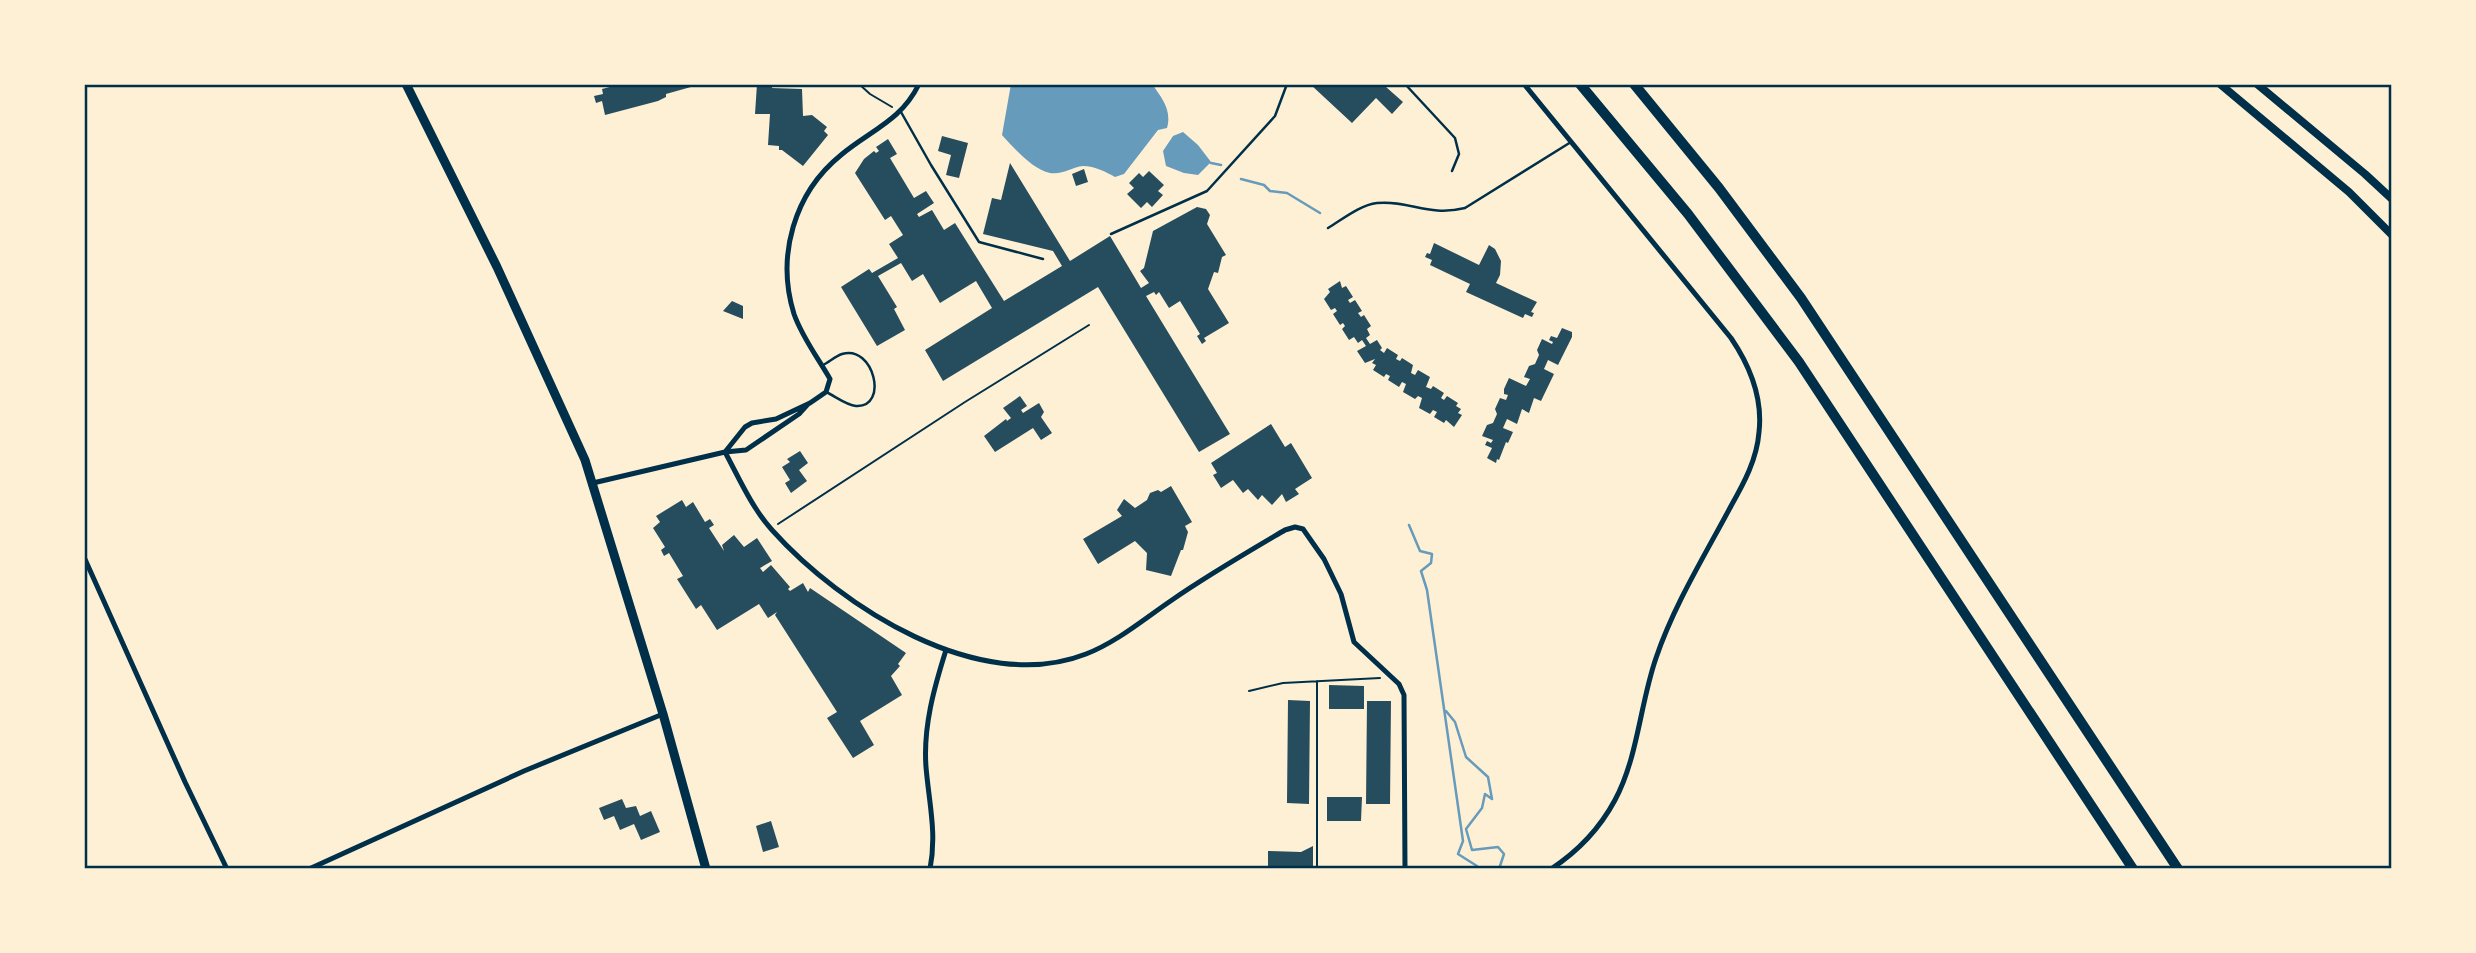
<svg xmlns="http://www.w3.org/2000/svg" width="2476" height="953" font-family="'Public Sans',sans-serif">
<rect width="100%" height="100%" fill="#fdf0d5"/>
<path fill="#669bbc" d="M1011,84H1152C1162,98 1172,110 1167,128L1158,130L1124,174L1115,177C1106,172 1095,166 1083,166C1072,167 1063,175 1050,173C1032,169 1014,148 1002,135Z
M1183,132L1198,145L1211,162L1198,175L1184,173L1166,166L1163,151L1173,136Z"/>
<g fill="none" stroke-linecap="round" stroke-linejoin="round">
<path stroke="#669bbc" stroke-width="2.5" d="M1211,163L1221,165
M1241,179L1264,185L1270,191L1287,193L1320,213
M1409,525L1420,551L1432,554L1431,563L1421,571L1427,590L1463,841L1458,854L1477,866L1478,869
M1446,711L1455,722L1466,757L1488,777L1492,799L1485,794L1482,808L1466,829L1472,850L1498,847L1504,854L1499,869"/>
</g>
<path fill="#264d5e" d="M621,84H698V85L666,94V97L658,101L605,115L602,101L596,103L594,96L603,94L602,89Z
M757,84H773L772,88L802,89L803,116L812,115L827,127L824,131L828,135L803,166L782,150H779V146L768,145L770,114H755Z
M1310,84H1389L1386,87L1403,102L1392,114L1376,98L1352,123Z
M942,136L968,143L959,178L946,175L951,155L938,151Z
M888,139L897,154L890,158L914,198L926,191L934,203L917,214L919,217L932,210L944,230L955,223L1004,301L1062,266L1053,251L983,234L992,198L1001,200L1010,163L1070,261L1110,236L1141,288L1149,283L1140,271L1144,268L1153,231L1197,207L1206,209L1210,215L1207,224L1226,255L1222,257L1218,273L1214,272L1208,289L1229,323L1204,338L1206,341L1202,344L1197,336L1200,334L1180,301L1169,308L1159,292L1156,295L1154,292L1146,296L1230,434L1199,452L1098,287L943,381L925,350L992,308L976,281L940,303L923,274L912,281L901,263L878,276L897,307L894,309L905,330L877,346L841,287L869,269L872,273L898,258L889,244L903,235L891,216L885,220L855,173L864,159L874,151L876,153L879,151L876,147Z
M1084,169L1088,182L1076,186L1072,174Z
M1149,171L1164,185L1158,191L1163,195L1152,207L1147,202L1141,208L1127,194L1134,188L1129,183L1139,173L1143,177Z
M1434,243L1479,265L1489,245L1495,249L1501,261L1500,275L1496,283L1537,302L1531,312L1534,313L1532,317L1525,314L1523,318L1466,292L1470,284L1430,265L1432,260L1425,257L1427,253L1430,254Z
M1340,281L1342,288L1346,286L1353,297L1348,300L1350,303L1355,300L1362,311L1358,313L1361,317L1364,315L1371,326L1367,329L1370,335L1366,338L1370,344L1377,340L1382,348L1380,350L1384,353L1387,348L1398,355L1396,359L1400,361L1402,358L1413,365L1411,373L1415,375L1418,370L1430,377L1426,387L1431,389L1433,386L1444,393L1441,398L1444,400L1447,396L1458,403L1456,406L1461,409L1458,413L1462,415L1454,427L1446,420L1444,423L1434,417L1437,412L1433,410L1430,414L1419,408L1422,398L1418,396L1415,399L1403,392L1406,384L1402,382L1399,387L1388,380L1390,376L1386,374L1384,377L1373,370L1376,365L1372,363L1375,359L1365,363L1357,351L1366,346L1362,340L1358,343L1354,337L1349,340L1342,329L1345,326L1343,323L1340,325L1333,314L1337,311L1335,308L1331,310L1324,299L1330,292L1328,289Z
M732,301L743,306V319L723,311Z
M1562,328L1572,332V337L1558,365L1548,360L1544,369L1554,374L1541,401L1534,398L1529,413L1522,409L1517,424L1507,419L1503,428L1513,432L1508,443L1506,442L1499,460L1497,459L1496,463L1487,458L1492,448L1485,445L1487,441L1491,443L1493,440L1482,436L1487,425L1493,423L1497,414L1495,409L1500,398L1506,400L1508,395L1504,394V389L1509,378L1526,386L1530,379L1524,377L1529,366L1535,364L1539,355L1537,350L1542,339L1552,344L1553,342L1549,340L1551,336L1557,338Z
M1020,396L1027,406L1021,410L1023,413L1039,403L1044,412L1041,417L1052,433L1041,440L1033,428L995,452L984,436L1006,419L1007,421L1011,418L1003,408Z
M1271,424L1285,447L1291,443L1312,478L1295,489L1299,494L1286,502L1282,494L1272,505L1262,495L1258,500L1248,489L1243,493L1233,480L1221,488L1213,475L1217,473L1211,463Z
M800,451L808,463L799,470L807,481L791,493L785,483L790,480L782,467L790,462L787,459Z
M1171,486L1192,522L1185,526L1188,532L1183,550H1181L1171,576L1146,570L1147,553L1135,541L1098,564L1083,539L1122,516L1117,510L1124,499L1135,508L1147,500L1150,493L1158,490L1161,492Z
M682,500L686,507L693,502L705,522L710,519L714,525L709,528L724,551L722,545L734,535L744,547L757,538L772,561L760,568L763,572L771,565L790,587L788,589L790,591L803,583L808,592L810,588L906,653L898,664L900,666L891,676L902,695L860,721L874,745L853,758L827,718L837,712L775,615L777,612L768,618L759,604L717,630L701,605L696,609L677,579L683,576L669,553L664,556L661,550L665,547L653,528L660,522L656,516Z
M1329,685L1364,686V709H1329Z
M1288,700L1310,701L1309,804L1287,803Z
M1367,701H1391L1390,804H1366Z
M1327,797H1362L1361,821H1327Z
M622,799L626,808L636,806L640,816L651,811L660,832L641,840L634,824L620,830L614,816L604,820L599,808Z
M771,821L779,847L763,852L756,826Z
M1313,846V869H1268V851L1301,852Z"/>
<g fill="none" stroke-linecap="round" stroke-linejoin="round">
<path stroke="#003049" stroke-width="2" d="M859,84L870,94L892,107
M778,524L965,402L1089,325
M1317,681V869
M1249,691L1283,683L1380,678"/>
<path stroke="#003049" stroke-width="2.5" d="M1405,84L1455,138L1459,154L1452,171
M901,112L931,165L979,242L1043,259
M1328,228C1343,219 1360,205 1377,203C1410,200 1428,217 1465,208L1571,142
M1111,234L1207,191L1275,116L1287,84
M823,365C829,362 836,356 842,354C874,344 889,408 856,406C846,405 835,396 826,392"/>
<path stroke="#003049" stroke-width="5" d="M1524,84L1731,338C1750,366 1763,397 1759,432C1757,459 1744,483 1731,506C1705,555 1674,605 1656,658C1640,704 1638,757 1615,800C1600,828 1577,852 1551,869
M725,452C739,478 752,508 772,530C841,607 979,696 1086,654C1117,642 1144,619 1172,600C1208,575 1246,553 1285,530L1295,527L1303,529L1324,559L1341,594L1354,642L1399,684L1404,695L1405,869
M725,452L745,427L752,423L776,419L810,403L826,392L830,379C818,358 802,337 794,314C776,256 794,193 841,155C871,130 901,121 919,84
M593,483L725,452L746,450L799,414L808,404
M84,557L185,782L227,869
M309,869L524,771L663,714
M930,869C937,833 929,803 926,767C923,727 934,688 946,650"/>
<path stroke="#003049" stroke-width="8" d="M2220,84L2349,192L2392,235
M2257,84L2365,174L2392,199"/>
<path stroke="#003049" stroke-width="9" d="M406,84L497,267L585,460L663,714L706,869"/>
<path stroke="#003049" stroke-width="10" d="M1580,84L1688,214L1799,362L2133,869
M1634,84L1719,188L1801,298L2178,869"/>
</g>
<rect width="2476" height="953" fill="none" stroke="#fdf0d5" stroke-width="172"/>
<rect x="86" y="86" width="2304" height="781" fill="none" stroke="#003049" stroke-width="2.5"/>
</svg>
